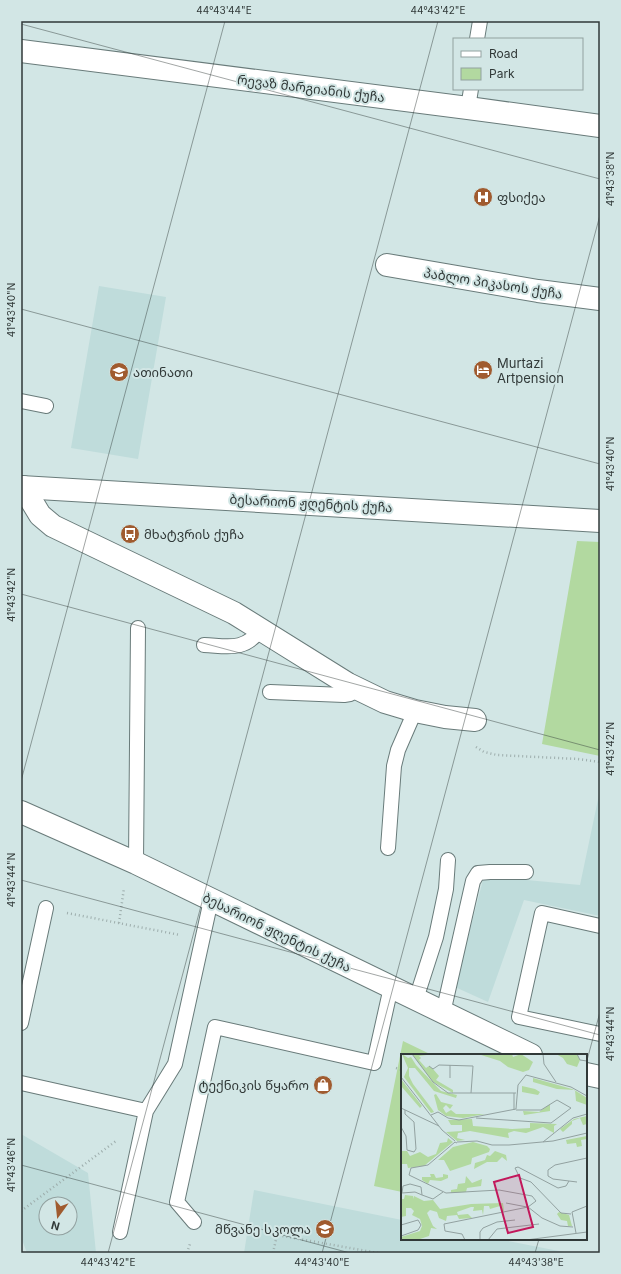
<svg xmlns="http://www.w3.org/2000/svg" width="621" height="1274" font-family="Inter,'Noto Sans Georgian',sans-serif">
<rect width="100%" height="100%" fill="#d2e6e5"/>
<path fill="#bfdcdb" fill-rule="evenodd" d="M99,286L166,297L138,459L71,448Z
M600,790V916L524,900L488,1002L455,987L484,876L580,885Z
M21,1134L88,1173L96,1253H27L21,1237ZM46,1204H70V1228H46Z
M254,1190L402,1220V1239H498L569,1253H244Z"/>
<path fill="#b2d9a0" d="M577,541L600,542V756L542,744Z
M403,1041L432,1055H402V1192L374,1186Z"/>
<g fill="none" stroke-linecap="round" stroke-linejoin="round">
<g stroke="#697b7a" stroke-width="16">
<path id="lane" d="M477,39L480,21
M468,108L471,89
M21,401L46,406
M204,645C228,646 244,652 261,629
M270,692L344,695L350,694L357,689
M388,848L394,766L398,750L415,711
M136,863L138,628
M600,926L542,913L519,1017L600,1034
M416,999L436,937L446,889L448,860
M443,1013L473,881L478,873L490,872H526
M21,1023L46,908
M21,1083L146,1111
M194,1222L177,1202L215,1027L374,1063L391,987
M120,1232L146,1111L175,1064L211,900"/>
</g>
<g stroke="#697b7a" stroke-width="24">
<path id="street" d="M21,51L468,108L600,126
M387,265L538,291L600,299
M23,487L40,515L53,526L234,613L348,684L385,702L415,711L445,717L475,720"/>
</g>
<g stroke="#697b7a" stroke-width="24">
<path id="secondary" d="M21,487L600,521
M21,812L136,863L531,1055
M586,1074L600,1077"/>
</g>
<path stroke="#9dadac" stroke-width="2.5" stroke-dasharray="1 3" stroke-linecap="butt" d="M476,747L484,752L497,755L578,759L600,762
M67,913L180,935
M119,923L124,888
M396,1068L402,1070
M21,1211L116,1141
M187,1253L190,1244
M273,1253L277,1235L378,1253"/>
<use href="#lane" stroke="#fff" stroke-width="14"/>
<use href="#street" stroke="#fff" stroke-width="22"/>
<use href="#secondary" stroke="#fff" stroke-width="22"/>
</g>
<path fill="none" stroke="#313938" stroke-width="1" stroke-opacity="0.45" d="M21,24L600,179M21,309L600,464M21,594L600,750M21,781L225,21M21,880L600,1035M586,1064L600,1012M21,1165L350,1253M108,1253L438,21M322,1253L600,215M535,1253L539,1239"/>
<defs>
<g id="hospital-disc" transform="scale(1)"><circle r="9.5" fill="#a05b2f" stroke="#d2e6e5"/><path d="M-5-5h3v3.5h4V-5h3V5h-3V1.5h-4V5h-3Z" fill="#fff"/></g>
<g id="hotel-disc" transform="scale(1)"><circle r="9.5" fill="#a05b2f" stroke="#d2e6e5"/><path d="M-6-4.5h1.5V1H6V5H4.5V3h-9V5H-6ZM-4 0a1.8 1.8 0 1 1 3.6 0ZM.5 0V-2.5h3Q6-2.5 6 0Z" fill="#fff"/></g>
<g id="school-disc" transform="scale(1)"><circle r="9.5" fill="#a05b2f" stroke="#d2e6e5"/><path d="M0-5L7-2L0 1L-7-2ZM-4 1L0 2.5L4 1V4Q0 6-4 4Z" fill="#fff"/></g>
<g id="bus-disc" transform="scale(1)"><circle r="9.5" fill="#a05b2f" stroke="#d2e6e5"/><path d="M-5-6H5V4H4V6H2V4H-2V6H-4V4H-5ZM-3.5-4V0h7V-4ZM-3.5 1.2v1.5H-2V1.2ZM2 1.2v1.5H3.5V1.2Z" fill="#fff"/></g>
<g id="shop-disc" transform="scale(1)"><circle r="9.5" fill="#a05b2f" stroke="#d2e6e5"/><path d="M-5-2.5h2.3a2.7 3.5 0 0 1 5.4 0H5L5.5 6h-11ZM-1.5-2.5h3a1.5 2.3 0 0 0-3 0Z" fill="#fff"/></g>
</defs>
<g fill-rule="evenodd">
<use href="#hospital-disc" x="483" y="197"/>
<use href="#hotel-disc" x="483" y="370"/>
<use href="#school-disc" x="119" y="372"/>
<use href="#bus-disc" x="130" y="534"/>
<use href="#shop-disc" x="323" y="1085"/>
<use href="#school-disc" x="325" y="1229"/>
</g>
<g text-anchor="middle" stroke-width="4" stroke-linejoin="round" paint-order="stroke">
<g font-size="13" fill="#313938" stroke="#d2e6e5">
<text transform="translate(311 88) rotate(7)" y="5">რევაზ მარგიანის ქუჩა</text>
<text transform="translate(493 283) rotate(9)" y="5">პაბლო პიკასოს ქუჩა</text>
<text transform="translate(311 503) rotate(3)" y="5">ბესარიონ ჟღენტის ქუჩა</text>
<text transform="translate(277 932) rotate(26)" y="5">ბესარიონ ჟღენტის ქუჩა</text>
</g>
<g font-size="13" fill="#313938" stroke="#d2e6e5" text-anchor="start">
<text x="497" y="202">ფსიქეა</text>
<text x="497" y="368">Murtazi<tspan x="497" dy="15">Artpension</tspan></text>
<text x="133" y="377">ათინათი</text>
<text x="144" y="539">მხატვრის ქუჩა</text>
<text x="309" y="1090" text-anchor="end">ტექნიკის წყარო</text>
<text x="311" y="1234" text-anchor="end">მწვანე სკოლა</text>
</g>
</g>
<g transform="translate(401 1054)">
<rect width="186" height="186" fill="#d2e6e5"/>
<path d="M1,0L7,4L10,3L15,11L40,37L56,41L55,44L33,37L14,14H8V22L12,30L31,55L33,58L30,59L3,23L7,14ZM11,0H33L18,2L20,4L18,6L25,14L28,12L32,15L38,22L35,26L52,36V39L32,28ZM77,0H111L112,3L120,0L132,8L128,16L122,18L107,13L99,7ZM155,0H176L179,6L176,13L166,10L162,4ZM132,24L171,35L175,37L186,44V51L175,47L174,36L156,35L132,28ZM0,25L21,52L19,54L0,32ZM121,32L134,35L139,38L137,41L121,38ZM35,40L40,48L52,51L49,55L45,51L42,54L45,59L50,56L55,60H84L62,64L45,62L37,56L33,41ZM149,50V57L123,61L122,57L138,58ZM186,62V70L182,71L179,64L171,67V70L162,78L159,75L173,65ZM71,65L72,72L111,75L129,74V69L156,70L153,72V79L142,73L125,79L113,77L107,79L108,84L69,77L57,79L56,84L64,86L56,87L45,78L61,77V71H50L47,66ZM186,82V85L180,86L181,92L176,93L175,89L166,90L165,86ZM47,84L52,88L23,112L7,114L6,110H0V97H6L9,102L19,98L27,103L35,100L39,89L46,88ZM72,88L86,92L89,95L88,98L71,104L70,110L49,117L43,106H37L52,93ZM94,97L105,101L106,107L101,103L96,108H86L73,115L74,109L84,106L86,101L89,102ZM29,120H33L35,124L42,123V120L47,121V124L40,127L29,126L27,130L21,126V123H30ZM65,122L71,129L81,125L80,132L66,134L65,138L50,139V136L56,135L57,130L64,129ZM4,141L12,142V145L16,146L12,145L13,142L23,147L32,146L39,155L70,150L102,149L103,157L101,158L99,152L89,155L88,152H83L82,161L81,156L72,157L73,153H70L56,158L57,161L67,160L71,164L58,165L56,161L46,162L45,167L38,164L36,158L29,156L26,159L32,172L36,175L30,174L28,182L16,186H0V183L19,177L21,172L19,165L11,161L13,157L10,154H5V162L0,163V145H3ZM158,158L168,161L171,172H167L166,167L160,166L156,160Z" fill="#b2d9a0"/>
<path fill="none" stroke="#92a1a0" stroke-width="1" d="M11,0L32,28L47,39H115M142,0L143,10L155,28M176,0L179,6L186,7M49,11V24M28,12L32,15L38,11L72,12L70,39M0,23L41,76L54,87M113,39V56M0,54L38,72M115,55L117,31L125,21L170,33L186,42M30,61L37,58L47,64L58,66L115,55M75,64L150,69L170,54L156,46L140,56H115M0,73L5,82L6,96L13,98L15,95L13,68L4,60V56M56,88L76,87L91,91H108L152,87L186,79M142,88L172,64L186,60M56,89L54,88L27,111L10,114L8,121L45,139L98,136L131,142L135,147L127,153L43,170L44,177L61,180L64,186M168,127L165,132L157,134L117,113L114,114L119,124L130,128L160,159L170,160M176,128L152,125L147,122V116L154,111L186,104M9,130L20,133L21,141L14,138L1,139L2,132ZM21,141L32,145L42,138M105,149L126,153M127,153L141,164L159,172L172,173M0,171L17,166L20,171L17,176L0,182M175,179L171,158L186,152M79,186V178L82,174L96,168L114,166M87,186L96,175L138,170M125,186L186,178"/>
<path fill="#c2185b" fill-opacity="0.15" stroke="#c2185b" stroke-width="2" d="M118,121L132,173L107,179L93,128Z"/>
<rect width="186" height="186" fill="none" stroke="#313938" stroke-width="2"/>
</g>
<rect width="621" height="1274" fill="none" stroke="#d2e6e5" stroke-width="44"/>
<rect x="453" y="38" width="130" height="52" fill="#d2e6e5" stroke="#92a1a0"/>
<rect x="461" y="51" width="20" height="6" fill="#ffffff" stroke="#92a1a0"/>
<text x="489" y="58" font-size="12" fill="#313938">Road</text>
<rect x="461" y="68" width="20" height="12" fill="#b2d9a0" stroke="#92a1a0"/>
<text x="489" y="78" font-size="12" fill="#313938">Park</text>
<g transform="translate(58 1216) rotate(195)"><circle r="19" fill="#d2e6e5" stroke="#92a1a0"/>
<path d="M0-3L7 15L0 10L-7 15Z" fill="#a05b2f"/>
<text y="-6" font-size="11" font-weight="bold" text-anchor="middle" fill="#313938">N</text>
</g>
<rect x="22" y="22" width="577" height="1230" fill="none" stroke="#313938" stroke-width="1.5"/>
<g font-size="10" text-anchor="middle" fill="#313938">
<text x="224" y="14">44°43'44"E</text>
<text x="438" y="14">44°43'42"E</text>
<text transform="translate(610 179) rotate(-90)" y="4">41°43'38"N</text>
<text transform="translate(11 310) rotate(-90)" y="4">41°43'40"N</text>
<text transform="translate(610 464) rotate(-90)" y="4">41°43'40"N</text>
<text transform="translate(11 595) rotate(-90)" y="4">41°43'42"N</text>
<text transform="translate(610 749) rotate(-90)" y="4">41°43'42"N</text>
<text transform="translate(11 880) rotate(-90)" y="4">41°43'44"N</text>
<text transform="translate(610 1034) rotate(-90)" y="4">41°43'44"N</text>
<text transform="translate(11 1165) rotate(-90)" y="4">41°43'46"N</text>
<text x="108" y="1266">44°43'42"E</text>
<text x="322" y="1266">44°43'40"E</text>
<text x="536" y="1266">44°43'38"E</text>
</g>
</svg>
